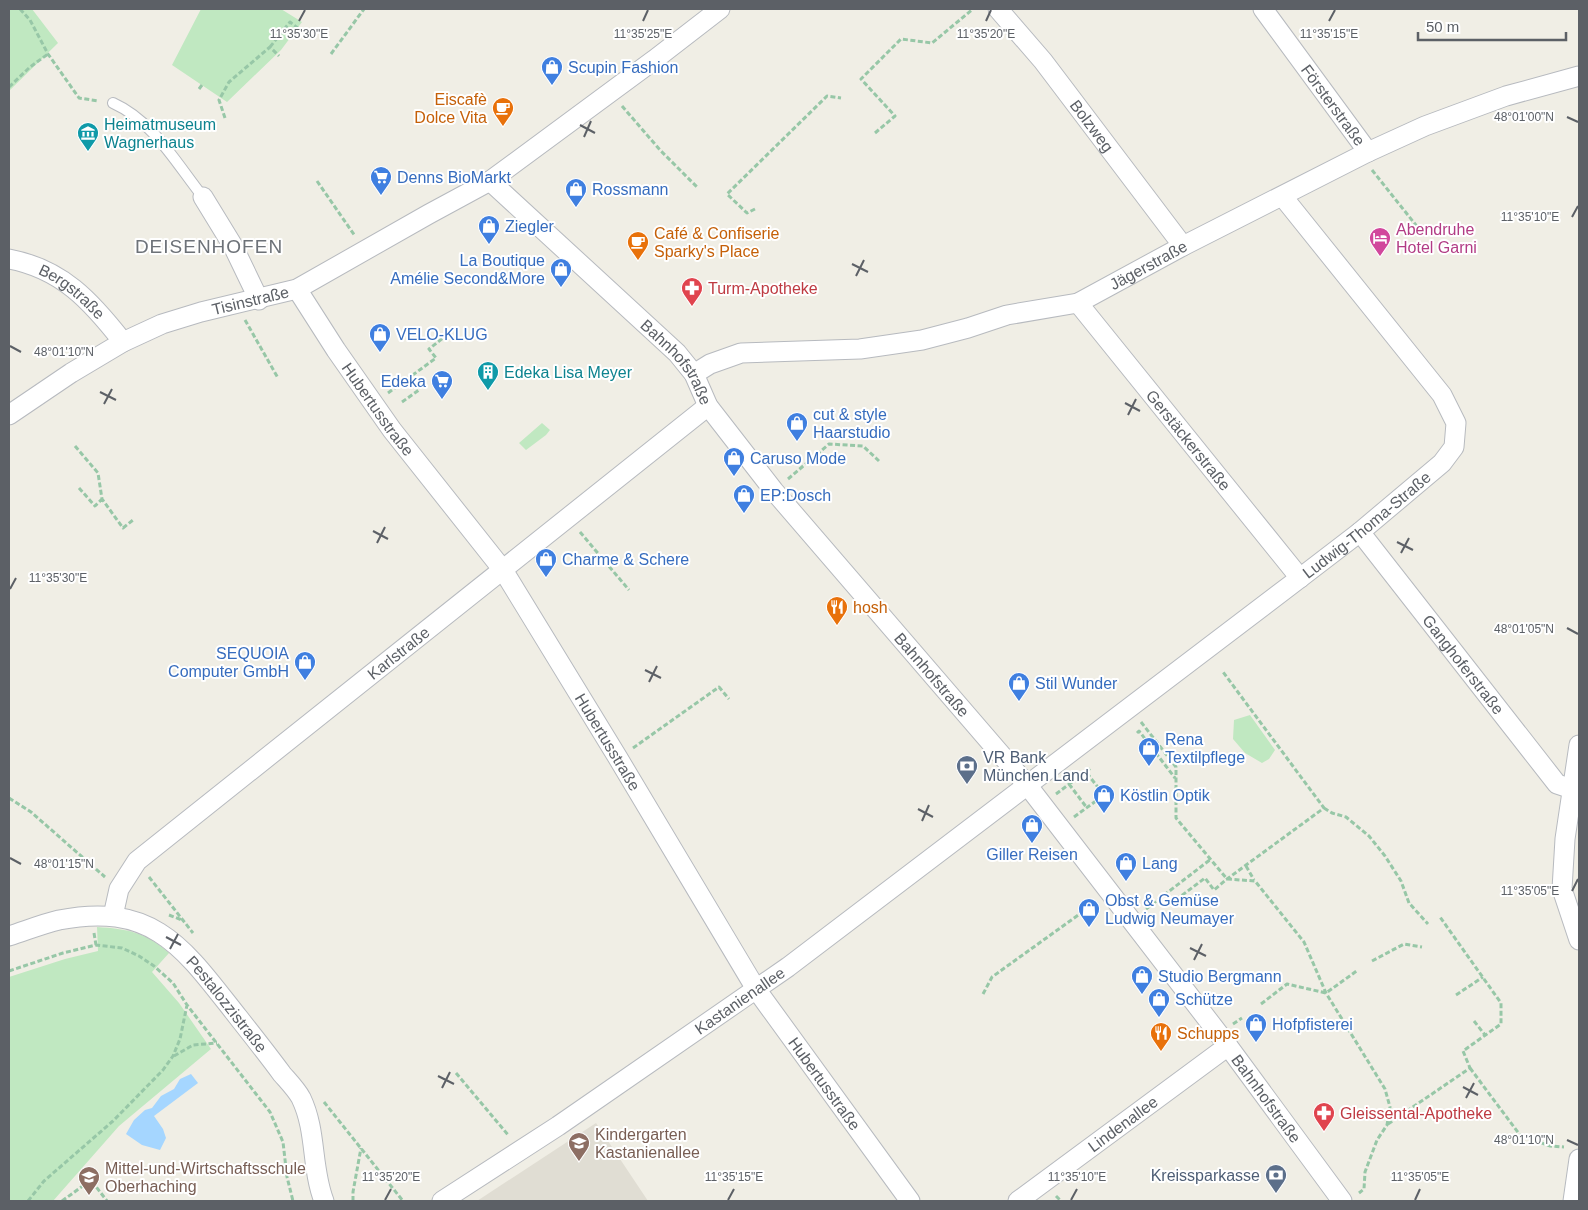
<svg xmlns="http://www.w3.org/2000/svg" width="1588" height="1210" font-family="Arial,sans-serif">
<rect width="100%" height="100%" fill="#f0eee5"/>
<path fill="#e0ddd3" d="M596,1123L648,1201H477Z"/>
<path fill="#c0e8c1" d="M9,9H32L58,43L9,91Z
M201,9H281L302,22L281,50L227,102L172,65Z
M542,423L550,430L546,435L526,450L519,443Z
M1250,715L1275,750L1269,759L1262,763L1245,753L1233,739L1234,720Z
M97,927C127,929 146,932 169,953L152,972L179,1003L211,1049L119,1126L53,1201H9V977L65,959L98,951Z"/>
<path fill="#a5d6ff" d="M191,1074L198,1083L154,1116L163,1129L166,1138L160,1150L142,1145L126,1134L134,1120L145,1110L152,1108L161,1096L174,1089L180,1079Z"/>
<g fill="none" stroke-linecap="round" stroke-linejoin="round">
<g stroke="#b7babf" stroke-width="12">
<path id="lane" d="M113,103C153,121 176,163 203,197"/>
</g>
<g stroke="#b7babf" stroke-width="21">
<g id="street">
<path id="s1" d="M998,9L1043,61L1183,246"/>
<path id="s2" d="M1263,9L1368,152"/>
<path id="s3" d="M490,181L677,353L694,374L708,406L774,491L1028,786L1228,1046L1342,1201"/>
<path d="M203,197L233,246L259,300"/>
<path id="s4" d="M9,259C62,269 91,301 123,342"/>
<path id="s5" d="M297,289L336,350L392,430L503,570L618,758L756,989L910,1201"/>
<path id="s6" d="M1078,303L1300,578"/>
<path id="s7" d="M694,374L710,364L741,353L860,349L922,340L968,328L1007,315L1078,303L1183,246L1368,152L1425,126L1506,96L1579,76"/>
<path id="s8" d="M9,415L71,373L123,342L162,324L201,312L297,289L429,214L490,181L654,60L720,9"/>
<path id="s9" d="M1360,532L1557,784L1572,789"/>
<path d="M1579,745L1565,839L1562,889L1579,940"/>
<path id="s10" d="M113,916L119,889L137,861L708,406"/>
<path id="s11" d="M9,936C25,931 42,924 59,920C155,901 185,950 238,1017C253,1036 268,1055 282,1074C288,1081 296,1089 301,1098C317,1131 311,1168 324,1201"/>
<path id="s12" d="M442,1201L558,1126L788,967L1300,578L1360,532L1442,463L1454,447L1456,423L1442,395L1283,197"/>
<path id="s13" d="M1018,1201L1228,1046"/>
<path d="M1573,1201L1579,1159"/>
</g>
</g>
<path stroke="#97c7a7" stroke-width="3" stroke-dasharray="5 2.5" stroke-linecap="butt" d="M20,9L30,20L48,54L79,98L99,101
M270,47L290,22L303,32
M331,54L364,9
M9,87L30,67L48,54
M199,89L202,85
M622,106L660,150L698,188
M225,118L219,100L229,82L270,47L279,56
M875,133L895,116L861,79L901,39L932,43L973,9
M1372,170L1423,234
M317,181L355,236
M755,209L747,213L727,194L827,96L841,98
M245,320L278,378
M388,393L436,358L429,349L448,334
M402,402L419,390L410,377
M75,446L98,473L102,499L123,528L133,520
M788,479L829,444L863,446L879,461
M79,488L95,506L102,499
M580,532L629,590
M1141,722L1176,767V818L1227,879L1255,881L1304,942L1326,993L1385,1089L1390,1107L1387,1125L1377,1140L1365,1172L1364,1189L1359,1193
M1137,733L1139,731L1175,778
M633,748L719,687L729,699
M1069,784L1087,808
M1056,794L1092,767
M9,798L31,812L105,877
M1324,808L1332,813L1346,817L1369,836L1385,856L1401,881L1409,903L1428,924
M1074,817L1104,795L1086,772
M1246,866L1254,880
M149,877L193,933
M1166,893L1173,902L1205,878L1214,890L1227,879L1324,808L1223,672
M1146,909L1211,859
M169,915L182,920
M94,933L96,945
M1372,961L1404,944L1422,947
M9,971L63,953L96,945L122,948L139,956L154,966L173,983L187,1005L270,1112L283,1142L287,1177L293,1201
M983,994L992,977L1095,903
M1456,995L1483,977
M1261,1004L1287,984L1326,993L1358,970
M1474,1021L1485,1035
M1233,1024L1242,1018
M174,1056L193,1045L217,1043
M1470,1068L1520,1135L1550,1146L1564,1147
M456,1073L509,1136
M324,1102L403,1201
M1388,1124L1470,1068L1463,1051L1501,1024V1003L1440,917
M1056,1196L1061,1201
M28,1201L44,1181L113,1121L163,1070L173,1056L180,1039L187,1005
M62,1201L91,1180L107,1201
M353,1201V1192L361,1148"/>
<use href="#lane" stroke="#fff" stroke-width="10"/>
<use href="#street" stroke="#fff" stroke-width="19"/>
</g>
<path fill="none" stroke="#5c6066" stroke-width="2" d="M299,21L305,10M643,21L648,10M986,21L991,10M1329,21L1335,10M1567,117L1578,122M580,125L595,133M584,137L591,121M1572,217L1578,206M852,264L868,272M856,276L864,260M10,346L21,352M100,392L116,400M1125,403L1140,411M104,404L112,389M1128,415L1136,399M373,531L388,539M1397,542L1413,550M377,543L385,527M1401,553L1409,538M10,589L16,578M1567,628L1578,634M645,670L661,678M649,682L657,666M918,809L933,817M922,821L929,805M10,858L21,864M1572,891L1578,879M166,937L181,945M1190,948L1206,956M170,949L178,934M1194,960L1202,944M438,1076L454,1084M1463,1087L1478,1095M442,1088L450,1072M1466,1098L1474,1083M1567,1140L1578,1145M385,1200L391,1189M728,1200L734,1189M1071,1200L1077,1189M1415,1200L1420,1189"/>
<defs>
<g id="shop-pin" transform="scale(1.125)"><path d="M0 17L-7.5 6A9.5 9.5 0 1 1 7.5 6Z" fill="#3f7fe0" stroke="#fff"/><path d="M-5-2.5h2.3a2.7 3.5 0 0 1 5.4 0H5L5.5 6h-11ZM-1.5-2.5h3a1.5 2.3 0 0 0-3 0Z" fill="#fff"/></g>
<g id="cafe-pin" transform="scale(1.125)"><path d="M0 17L-7.5 6A9.5 9.5 0 1 1 7.5 6Z" fill="#e8710a" stroke="#fff"/><path d="M-5.5-4.5H6V0H3Q3 3.5 0 3.5H-2.5Q-5.5 3.5-5.5 0ZM3-3.2v2h1.7v-2ZM-6 4.5H4V6H-6Z" fill="#fff"/></g>
<g id="museum-pin" transform="scale(1.125)"><path d="M0 17L-7.5 6A9.5 9.5 0 1 1 7.5 6Z" fill="#0f9aa8" stroke="#fff"/><path d="M0-6L6-3V-2H-6V-3ZM-5-1h2V3h-2ZM-1-1h2V3h-2ZM3-1h2V3H3ZM-6 4H6V6H-6Z" fill="#fff"/></g>
<g id="supermarket-pin" transform="scale(1.125)"><path d="M0 17L-7.5 6A9.5 9.5 0 1 1 7.5 6Z" fill="#3f7fe0" stroke="#fff"/><path d="M-6-5.5h2.5l.6 2H6L4.5 2H-2.5L-4.4-4H-6ZM-1.5 3.2a1.3 1.3 0 1 0 .1 0ZM3 3.2a1.3 1.3 0 1 0 .1 0Z" fill="#fff"/></g>
<g id="hotel-pin" transform="scale(1.125)"><path d="M0 17L-7.5 6A9.5 9.5 0 1 1 7.5 6Z" fill="#d1479c" stroke="#fff"/><path d="M-6-4.5h1.5V1H6V5H4.5V3h-9V5H-6ZM-4 0a1.8 1.8 0 1 1 3.6 0ZM.5 0V-2.5h3Q6-2.5 6 0Z" fill="#fff"/></g>
<g id="pharmacy-pin" transform="scale(1.125)"><path d="M0 17L-7.5 6A9.5 9.5 0 1 1 7.5 6Z" fill="#e0444e" stroke="#fff"/><path d="M-2-6h4v4h4v4h-4v4h-4v-4h-4v-4h4Z" fill="#fff"/></g>
<g id="building-pin" transform="scale(1.125)"><path d="M0 17L-7.5 6A9.5 9.5 0 1 1 7.5 6Z" fill="#0f9aa8" stroke="#fff"/><path d="M-4-6H4V6H1V3H-1V6H-4ZM-2.5-4.3h1.7v1.8h-1.7ZM.8-4.3h1.7v1.8H.8ZM-2.5-1h1.7V.8h-1.7ZM.8-1h1.7V.8H.8Z" fill="#fff"/></g>
<g id="restaurant-pin" transform="scale(1.125)"><path d="M0 17L-7.5 6A9.5 9.5 0 1 1 7.5 6Z" fill="#e8710a" stroke="#fff"/><path d="M-5-6h1v4h1v-4h1v4h1v-4h1v5L-1.5 .5V6h-2V.5L-5-1ZM5-6V6H3V1.5H1.5Q1.5-4 5-6Z" fill="#fff"/></g>
<g id="bank-pin" transform="scale(1.125)"><path d="M0 17L-7.5 6A9.5 9.5 0 1 1 7.5 6Z" fill="#5c6f8a" stroke="#fff"/><path d="M-6-4H6V4H-6ZM0-2.3a2.3 2.3 0 1 0 0 4.6a2.3 2.3 0 1 0 0-4.6Z" fill="#fff"/></g>
<g id="school-pin" transform="scale(1.125)"><path d="M0 17L-7.5 6A9.5 9.5 0 1 1 7.5 6Z" fill="#8d6e63" stroke="#fff"/><path d="M0-5L7-2L0 1L-7-2ZM-4 1L0 2.5L4 1V4Q0 6-4 4Z" fill="#fff"/></g>
</defs>
<g fill-rule="evenodd">
<use href="#shop-pin" x="552" y="67"/>
<use href="#cafe-pin" x="503" y="108"/>
<use href="#museum-pin" x="88" y="133"/>
<use href="#supermarket-pin" x="381" y="177"/>
<use href="#shop-pin" x="576" y="189"/>
<use href="#shop-pin" x="489" y="226"/>
<use href="#hotel-pin" x="1380" y="238"/>
<use href="#cafe-pin" x="638" y="242"/>
<use href="#shop-pin" x="561" y="269"/>
<use href="#pharmacy-pin" x="692" y="288"/>
<use href="#shop-pin" x="380" y="334"/>
<use href="#building-pin" x="488" y="372"/>
<use href="#supermarket-pin" x="442" y="381"/>
<use href="#shop-pin" x="797" y="423"/>
<use href="#shop-pin" x="734" y="458"/>
<use href="#shop-pin" x="744" y="495"/>
<use href="#shop-pin" x="546" y="559"/>
<use href="#restaurant-pin" x="837" y="607"/>
<use href="#shop-pin" x="305" y="662"/>
<use href="#shop-pin" x="1019" y="683"/>
<use href="#shop-pin" x="1149" y="748"/>
<use href="#bank-pin" x="967" y="766"/>
<use href="#shop-pin" x="1104" y="795"/>
<use href="#shop-pin" x="1032" y="825"/>
<use href="#shop-pin" x="1126" y="863"/>
<use href="#shop-pin" x="1089" y="909"/>
<use href="#shop-pin" x="1142" y="976"/>
<use href="#shop-pin" x="1159" y="999"/>
<use href="#shop-pin" x="1256" y="1024"/>
<use href="#restaurant-pin" x="1161" y="1033"/>
<use href="#pharmacy-pin" x="1324" y="1113"/>
<use href="#school-pin" x="579" y="1143"/>
<use href="#bank-pin" x="1276" y="1175"/>
<use href="#school-pin" x="89" y="1177"/>
</g>
<g text-anchor="middle" stroke-width="4" stroke-linejoin="round" paint-order="stroke">
<g font-size="16" fill="#366cbe" stroke="#fff" text-anchor="start">
<text x="568" y="73">Scupin Fashion</text>
<text x="397" y="183">Denns BioMarkt</text>
<text x="592" y="195">Rossmann</text>
<text x="505" y="232">Ziegler</text>
<text x="545" y="266" text-anchor="end">La Boutique<tspan x="545" dy="18">Amélie Second&amp;More</tspan></text>
<text x="396" y="340">VELO-KLUG</text>
<text x="426" y="387" text-anchor="end">Edeka</text>
<text x="813" y="420">cut &amp; style<tspan x="813" dy="18">Haarstudio</tspan></text>
<text x="750" y="464">Caruso Mode</text>
<text x="760" y="501">EP:Dosch</text>
<text x="562" y="565">Charme &amp; Schere</text>
<text x="289" y="659" text-anchor="end">SEQUOIA<tspan x="289" dy="18">Computer GmbH</tspan></text>
<text x="1035" y="689">Stil Wunder</text>
<text x="1165" y="745">Rena<tspan x="1165" dy="18">Textilpflege</tspan></text>
<text x="1120" y="801">Köstlin Optik</text>
<text x="1032" y="860" text-anchor="middle">Giller Reisen</text>
<text x="1142" y="869">Lang</text>
<text x="1105" y="906">Obst &amp; Gemüse<tspan x="1105" dy="18">Ludwig Neumayer</tspan></text>
<text x="1158" y="982">Studio Bergmann</text>
<text x="1175" y="1005">Schütze</text>
<text x="1272" y="1030">Hofpfisterei</text>
</g>
<g font-size="16" fill="#c56008" stroke="#fff" text-anchor="start">
<text x="487" y="105" text-anchor="end">Eiscafè<tspan x="487" dy="18">Dolce Vita</tspan></text>
<text x="654" y="239">Café &amp; Confiserie<tspan x="654" dy="18">Sparky's Place</tspan></text>
<text x="853" y="613">hosh</text>
<text x="1177" y="1039">Schupps</text>
</g>
<g font-size="16" fill="#5c6066" stroke="#fff">
<text dy="6" stroke="none"><textPath href="#s2" startOffset="119">Försterstraße</textPath></text>
<text dy="6" stroke="none"><textPath href="#s1" startOffset="150">Bolzweg</textPath></text>
<text dy="6" stroke="none"><textPath href="#s7" startOffset="474">Jägerstraße</textPath></text>
<text dy="6" stroke="none"><textPath href="#s4" startOffset="72">Bergstraße</textPath></text>
<text dy="6" stroke="none"><textPath href="#s8" startOffset="270">Tisinstraße</textPath></text>
<text dy="6" stroke="none"><textPath href="#s3" startOffset="261">Bahnhofstraße</textPath></text>
<text dy="6" stroke="none"><textPath href="#s5" startOffset="145">Hubertusstraße</textPath></text>
<text dy="6" stroke="none"><textPath href="#s6" startOffset="176">Gerstäckerstraße</textPath></text>
<text dy="6" stroke="none"><textPath href="#s12" startOffset="1146">Ludwig-Thoma-Straße</textPath></text>
<text dy="6" stroke="none"><textPath href="#s10" startOffset="395">Karlstraße</textPath></text>
<text dy="6" stroke="none"><textPath href="#s9" startOffset="168">Ganghoferstraße</textPath></text>
<text dy="6" stroke="none"><textPath href="#s3" startOffset="666">Bahnhofstraße</textPath></text>
<text dy="6" stroke="none"><textPath href="#s5" startOffset="550">Hubertusstraße</textPath></text>
<text dy="6" stroke="none"><textPath href="#s12" startOffset="359">Kastanienallee</textPath></text>
<text dy="6" stroke="none"><textPath href="#s11" startOffset="255">Pestalozzistraße</textPath></text>
<text dy="6" stroke="none"><textPath href="#s5" startOffset="955">Hubertusstraße</textPath></text>
<text dy="6" stroke="none"><textPath href="#s3" startOffset="1206">Bahnhofstraße</textPath></text>
<text dy="6" stroke="none"><textPath href="#s13" startOffset="130">Lindenallee</textPath></text>
</g>
<g font-size="16" fill="#0d838f" stroke="#fff" text-anchor="start">
<text x="104" y="130">Heimatmuseum<tspan x="104" dy="18">Wagnerhaus</tspan></text>
<text x="504" y="378">Edeka Lisa Meyer</text>
</g>
<g font-size="16" fill="#b23c85" stroke="#fff" text-anchor="start">
<text x="1396" y="235">Abendruhe<tspan x="1396" dy="18">Hotel Garni</tspan></text>
</g>
<g font-size="16" fill="#be3a42" stroke="#fff" text-anchor="start">
<text x="708" y="294">Turm-Apotheke</text>
<text x="1340" y="1119">Gleissental-Apotheke</text>
</g>
<g font-size="16" fill="#4e5e75" stroke="#fff" text-anchor="start">
<text x="983" y="763">VR Bank<tspan x="983" dy="18">München Land</tspan></text>
<text x="1260" y="1181" text-anchor="end">Kreissparkasse</text>
</g>
<g font-size="16" fill="#785e54" stroke="#fff" text-anchor="start">
<text x="595" y="1140">Kindergarten<tspan x="595" dy="18">Kastanienallee</tspan></text>
<text x="105" y="1174">Mittel-und-Wirtschaftsschule<tspan x="105" dy="18">Oberhaching</tspan></text>
</g>
<g font-size="19" letter-spacing="1" fill="#6d7278" stroke="#fff">
<text x="209" y="253">DEISENHOFEN</text>
</g>
</g>
<g font-size="12" text-anchor="middle" fill="#5c6066" stroke="#fff" stroke-width="4" stroke-linejoin="round" paint-order="stroke">
<text x="299" y="38">11°35'30"E</text>
<text x="643" y="38">11°35'25"E</text>
<text x="986" y="38">11°35'20"E</text>
<text x="1329" y="38">11°35'15"E</text>
<text x="1524" y="121">48°01'00"N</text>
<text x="1530" y="221">11°35'10"E</text>
<text x="64" y="356">48°01'10"N</text>
<text x="58" y="582">11°35'30"E</text>
<text x="1524" y="633">48°01'05"N</text>
<text x="64" y="868">48°01'15"N</text>
<text x="1530" y="895">11°35'05"E</text>
<text x="1524" y="1144">48°01'10"N</text>
<text x="391" y="1181">11°35'20"E</text>
<text x="734" y="1181">11°35'15"E</text>
<text x="1077" y="1181">11°35'10"E</text>
<text x="1420" y="1181">11°35'05"E</text>
</g>
<rect width="1588" height="1210" fill="none" stroke="#5c6066" stroke-width="20"/>
<path d="M1418 32v8h148v-8" fill="none" stroke="#5c6066" stroke-width="2.5"/>
<text x="1426" y="32" font-size="15" fill="#5c6066" stroke="#ffffff" stroke-width="4" paint-order="stroke">50 m</text>
</svg>
